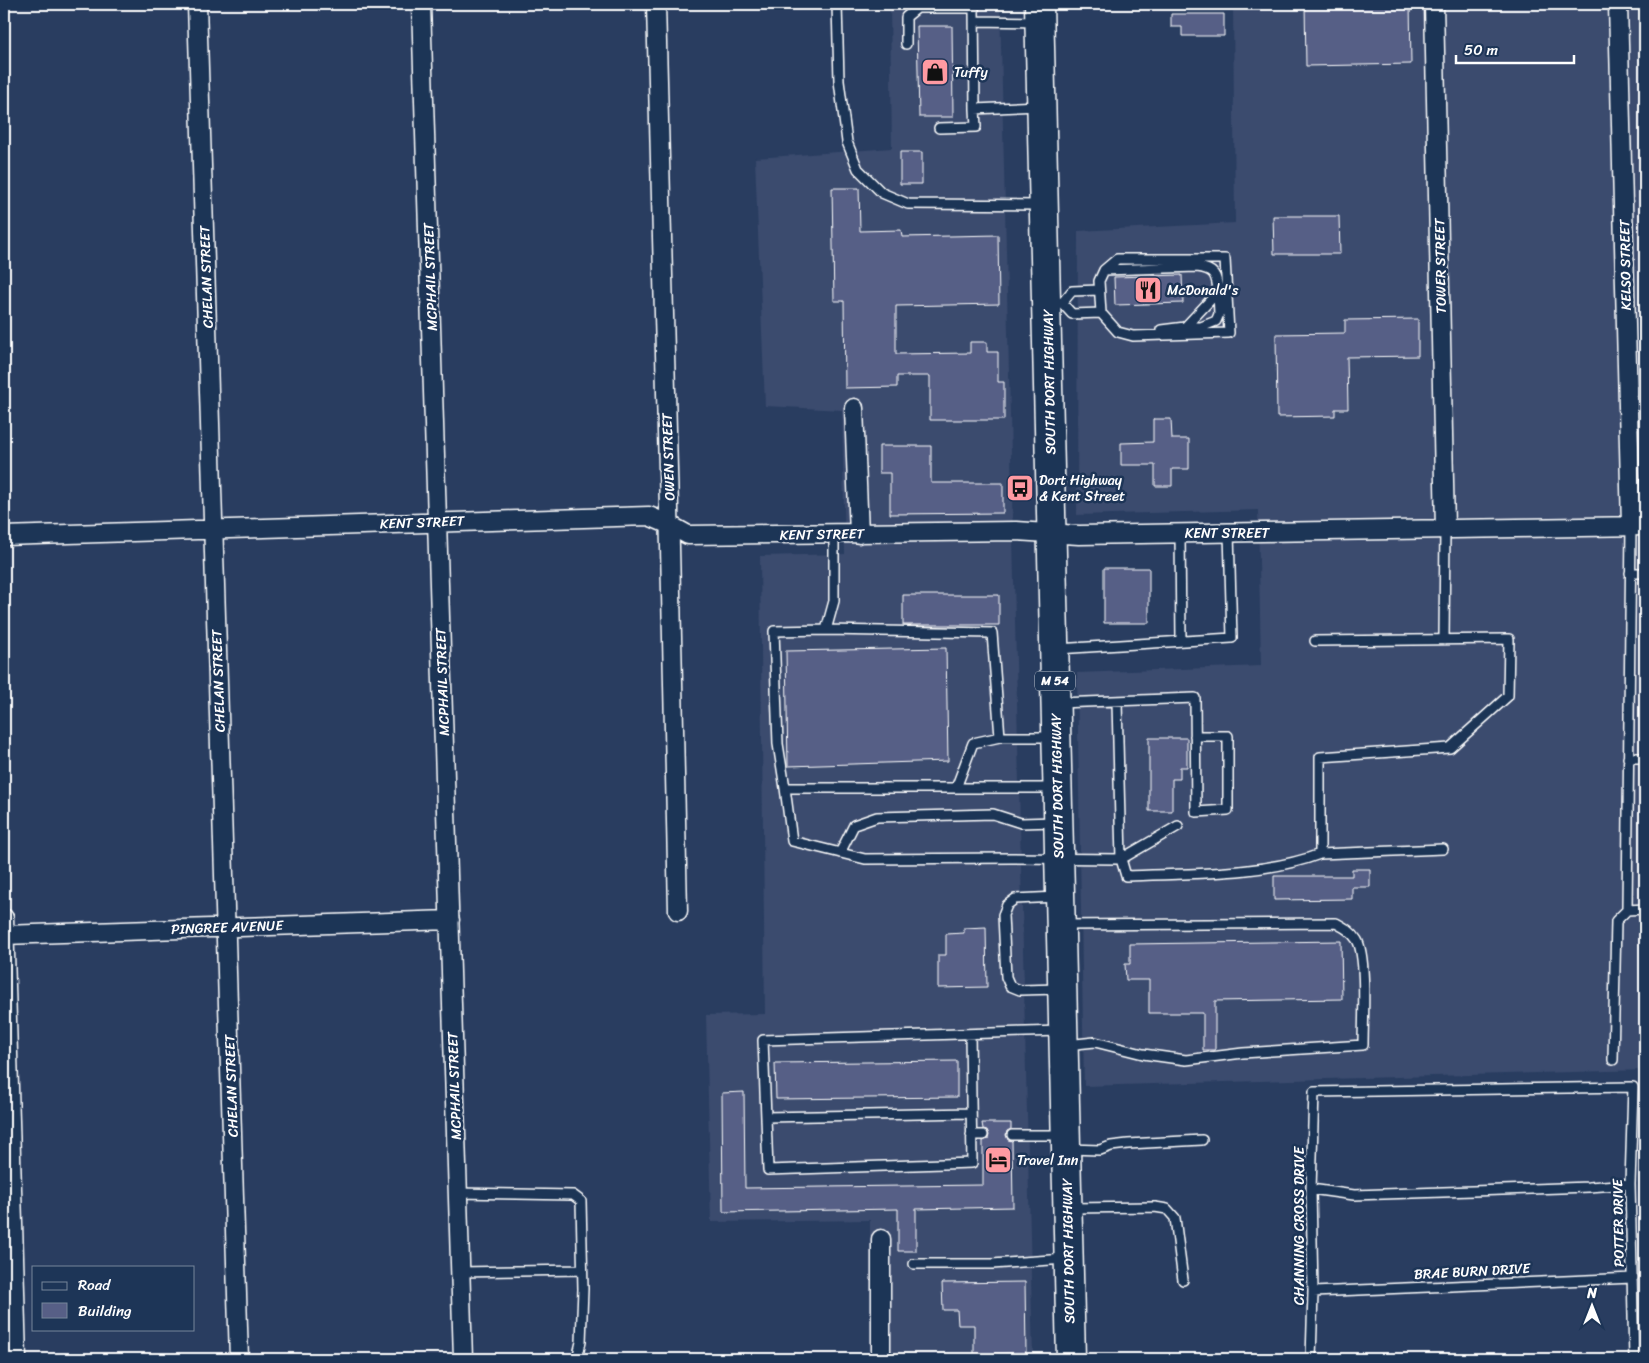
<svg xmlns="http://www.w3.org/2000/svg" width="1649" height="1363" font-family="Sriracha,sans-serif">
<rect width="100%" height="100%" fill="#293d60"/>
<filter id="ink" filterUnits="userSpaceOnUse"><feTurbulence type="fractalNoise" baseFrequency=".02" numOctaves="2"/><feDisplacementMap in="SourceGraphic" scale="10" xChannelSelector="R" yChannelSelector="G"/><feConvolveMatrix kernelMatrix="1 2 1 2 8 2 1 2 1" color-interpolation-filters="sRGB"/></filter>
<g filter="url(#ink)">
<path fill="#3b4b6e" d="M890,4H1000L1033,1359H870V1220L711,1222L706,1015L765,1014L760,556L845,554L842,410L765,406L755,158L892,148Z
M1233,4H1645V1070L1084,1086L1077,673L1261,666L1258,510L1077,515L1078,231L1235,223Z"/>
<path fill="#575f86" stroke="#fff" d="M1305,4H1410L1411,64L1306,66Z
M1171,14H1224V36H1182V27H1171Z
M917,26H952L953,117H919Z
M900,152H922V184H900Z
M832,188H859L860,231L901,230L902,237L998,235L999,304L896,306V354L970,353V342H987V352H998V382H1004V420H930V376H897V387L845,388L844,301H834Z
M1273,216H1339L1340,254H1274Z
M1182,275L1183,303L1115,305L1114,277Z
M1418,319V356L1347,357L1348,409H1335V416L1277,417L1276,334L1345,333V320Z
M1153,419H1171L1172,439H1189V469H1172V486H1155V465H1121V443L1153,442Z
M879,446H931V483H1003V513L890,514V473H879Z
M1104,568H1149V623H1104Z
M903,595H999V625H903Z
M946,648L948,761L788,766L786,651Z
M1149,738H1187V767H1180V779H1172V811H1149Z
M1352,869H1370V887H1352V899L1274,900V876H1352Z
M986,927L987,987L938,988V955H946V934L964,933V928Z
M1341,941L1342,999L1215,1001V1050H1203V1013H1149V980H1126L1125,964H1130V944Z
M957,1061V1097L776,1099L775,1063Z
M744,1092L745,1188L983,1185V1141L988,1139L989,1135L987,1130L983,1129L982,1123H1011V1129L1007,1131L1006,1135L1008,1140L1012,1141L1013,1207L916,1209V1251H898V1209L723,1212L722,1093Z
M1025,1282L1026,1353L974,1354V1325H958L957,1310H943L942,1283Z"/>
<g fill="none" stroke-linecap="round" stroke-linejoin="round">
<g stroke="#fff" stroke-width="12">
<path id="service" d="M837,4L839,81L847,142L858,169L882,193L908,204L1041,205
M917,4V8H974V5
M974,8L975,109L1039,106
M975,21L1037,22
M906,44V17L917,8
M939,128L976,127L975,109
M1104,270L1197,267C1214,269 1217,275 1218,292L1185,327L1161,330
M1056,303H1062L1072,291L1099,290
M1062,303L1072,314L1101,313L1118,332L1133,336L1229,333L1225,259H1117L1104,270L1099,281L1101,313
M1185,327H1201L1216,321L1219,314L1218,292
M1631,526L1627,910L1645,909
M1180,533L1181,641
M834,534V601L826,630L774,631L778,744L785,788H1055
M1630,573H1645
M826,630L992,633L1000,737H1054
M1444,640L1445,529
M1057,649L1232,638L1229,533
M1117,702L1121,859L1126,876C1188,873 1262,876 1320,854V757L1450,748L1508,696L1509,639L1315,641
M1058,703L1195,698L1196,812L1228,810V736H1195
M1628,758H1645
M785,788L792,841L865,859L1011,858L1121,859L1178,826
M956,788L973,743L1000,737
M840,853L854,825L877,817L993,814L1021,823L1055,822
M1320,854L1443,849
M1057,897L1015,899L1007,905L1003,915L1006,977L1010,986L1020,990L1059,989
M1064,925L1336,923C1345,928 1351,931 1357,940C1367,957 1363,1022 1363,1045L1243,1053L1186,1060L1143,1054L1095,1042L1066,1045
M970,1034L972,1163L768,1170L763,1040L1060,1031
M1613,1060L1616,921L1627,910
M766,1117L971,1113
M971,1135H983
M1012,1135H1064
M1068,1149L1100,1150L1111,1146L1128,1144L1202,1140
M1311,1189L1354,1195L1589,1187L1630,1184
M457,1193L573,1195L581,1201L583,1289L581,1342L577,1359
M1070,1208L1155,1207L1167,1209L1175,1218L1183,1280
M914,1264H992L1066,1259
M461,1272L582,1270
M1313,1292L1633,1278
M1311,1359L1313,1292L1311,1189L1314,1092L1633,1087L1630,1184L1634,1359"/>
</g>
<g stroke="#fff" stroke-width="21">
<path id="minor" d="M197,4L239,1359
M421,4L463,1359
M656,4L670,547L678,911
M1434,4L1445,529
M1618,4L1631,526
M854,408L859,534
M4,536L649,516L670,525L688,535L1016,531L1079,535L1645,526
M4,918L17,1359
M4,935L450,920
M881,1239V1359"/>
</g>
<g stroke="#fff" stroke-width="31">
<path id="primary" d="M1039,4L1071,1359"/>
</g>
<use href="#service" stroke="#1d3557" stroke-width="9"/>
<use href="#minor" stroke="#1d3557" stroke-width="18"/>
<use href="#primary" stroke="#1d3557" stroke-width="28"/>
</g>
</g>
<defs>
<g id="shop-square" transform="scale(1.4375)"><rect x="-9" y="-9" width="18" height="18" rx="4" fill="#ff9aa2" stroke="#1d3557"/><path d="M-5-2.5h2.3a2.7 3.5 0 0 1 5.4 0H5L5.5 6h-11ZM-1.5-2.5h3a1.5 2.3 0 0 0-3 0Z" fill="#111"/></g>
<g id="restaurant-square" transform="scale(1.4375)"><rect x="-9" y="-9" width="18" height="18" rx="4" fill="#ff9aa2" stroke="#1d3557"/><path d="M-5-6h1v4h1v-4h1v4h1v-4h1v5L-1.5 .5V6h-2V.5L-5-1ZM5-6V6H3V1.5H1.5Q1.5-4 5-6Z" fill="#111"/></g>
<g id="bus-square" transform="scale(1.4375)"><rect x="-9" y="-9" width="18" height="18" rx="4" fill="#ff9aa2" stroke="#1d3557"/><path d="M-5-6H5V4H4V6H2V4H-2V6H-4V4H-5ZM-3.5-4V0h7V-4ZM-3.5 1.2v1.5H-2V1.2ZM2 1.2v1.5H3.5V1.2Z" fill="#111"/></g>
<g id="hotel-square" transform="scale(1.4375)"><rect x="-9" y="-9" width="18" height="18" rx="4" fill="#ff9aa2" stroke="#1d3557"/><path d="M-6-4.5h1.5V1H6V5H4.5V3h-9V5H-6ZM-4 0a1.8 1.8 0 1 1 3.6 0ZM.5 0V-2.5h3Q6-2.5 6 0Z" fill="#111"/></g>
</defs>
<g fill-rule="evenodd">
<use href="#shop-square" x="935" y="72"/>
<use href="#restaurant-square" x="1148" y="290"/>
<use href="#bus-square" x="1020" y="488"/>
<use href="#hotel-square" x="998" y="1160"/>
</g>
<g text-anchor="middle" stroke-width="5" stroke-linejoin="round" paint-order="stroke">
<rect fill="#1d3557" stroke="#bbc2cd" stroke-width="1" x="1035" y="671.5" width="40" height="19" rx="4"/>
<g font-size="12" font-weight="bold" fill="#fff">
<text x="1055" y="685">M 54</text>
</g>
<g font-size="14" fill="#fff" stroke="#1d3557" text-anchor="start">
<text x="954" y="77">Tuffy</text>
<text x="1167" y="295">McDonald's</text>
<text x="1039" y="485">Dort Highway<tspan x="1039" dy="16">&amp; Kent Street</tspan></text>
<text x="1017" y="1165">Travel Inn</text>
</g>
<g font-size="14" fill="#fff" stroke="#1d3557">
<text transform="translate(1625 265) rotate(-91)" y="5">KELSO STREET</text>
<text transform="translate(1440 266) rotate(-91)" y="5">TOWER STREET</text>
<text transform="translate(206 277) rotate(-92)" y="5">CHELAN STREET</text>
<text transform="translate(430 277) rotate(-92)" y="5">MCPHAIL STREET</text>
<text transform="translate(1049 382) rotate(-91)" y="5">SOUTH DORT HIGHWAY</text>
<text transform="translate(668 457) rotate(-92)" y="5">OWEN STREET</text>
<text transform="translate(422 522) rotate(-2)" y="5">KENT STREET</text>
<text x="1227" y="538">KENT STREET</text>
<text transform="translate(822 534) rotate(-1)" y="5">KENT STREET</text>
<text transform="translate(218 681) rotate(-92)" y="5">CHELAN STREET</text>
<text transform="translate(442 682) rotate(-92)" y="5">MCPHAIL STREET</text>
<text transform="translate(1057 786) rotate(-91)" y="5">SOUTH DORT HIGHWAY</text>
<text transform="translate(227 927) rotate(-2)" y="5">PINGREE AVENUE</text>
<text transform="translate(231 1086) rotate(-92)" y="5">CHELAN STREET</text>
<text transform="translate(454 1086) rotate(-92)" y="5">MCPHAIL STREET</text>
<text transform="translate(1618 1223) rotate(-91)" y="5">POTTER DRIVE</text>
<text transform="translate(1299 1226) rotate(-90)" y="5">CHANNING CROSS DRIVE</text>
<text transform="translate(1068 1251) rotate(-91)" y="5">SOUTH DORT HIGHWAY</text>
<text transform="translate(1472 1271) rotate(-3)" y="5">BRAE BURN DRIVE</text>
</g>
</g>
<rect width="1649" height="1363" fill="none" stroke="#1d3557" stroke-width="20"/>
<rect x="10" y="10" width="1629" height="1343" fill="none" stroke="#fff" stroke-width="2" filter="url(#ink)"/>
<rect x="32" y="1266" width="162" height="65" fill="#1d3557" stroke="#77869a"/>
<rect x="42" y="1282" width="25" height="8" fill="#1d3557" stroke="#77869a"/>
<text x="78" y="1290" font-size="15" fill="#ffffff">Road</text>
<rect x="42" y="1303" width="25" height="15" fill="#575f86" stroke="#77869a"/>
<text x="78" y="1316" font-size="15" fill="#ffffff">Building</text>
<g transform="translate(1592 1306)" stroke="#1d3557" stroke-width="4" paint-order="stroke">
<path d="M0-4L9 19L0 12L-9 19Z" fill="#ffffff"/>
<text y="-8" font-size="14" font-weight="bold" text-anchor="middle" fill="#ffffff">N</text>
</g>
<path d="M1456 55v8h118v-8" fill="none" stroke="#ffffff" stroke-width="2.5"/>
<text x="1464" y="55" font-size="15" fill="#ffffff" stroke="#1d3557" stroke-width="4" paint-order="stroke">50 m</text>
</svg>
